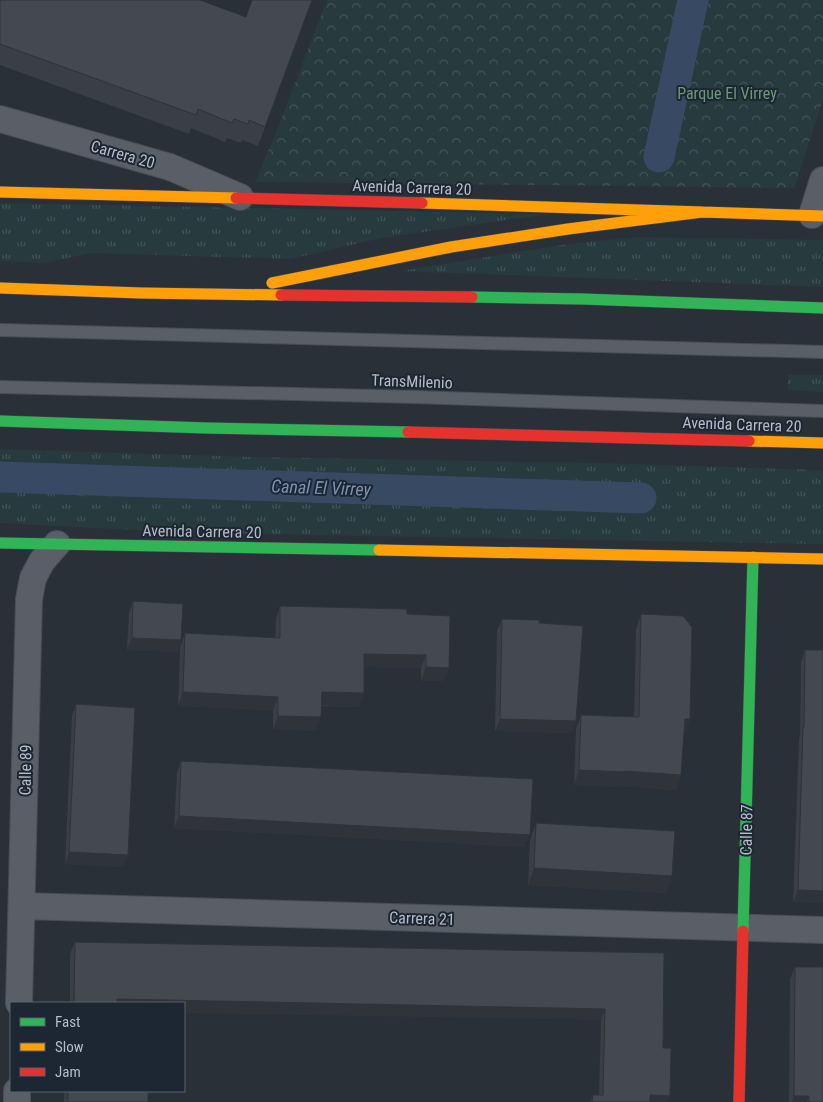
<svg xmlns="http://www.w3.org/2000/svg" width="823" height="1102" font-family="'Roboto Condensed',sans-serif">
<defs>
<pattern id="grass-tufts" width="24" height="20" patternUnits="userSpaceOnUse" patternTransform="scale(1.25)"><rect width="24" height="20" fill="#273a3e"/><path d="M3 7l-1-3M5 7V3M7 7l1-3M15 17l-1-3M17 17v-4M19 17l1-3" fill="none" stroke="#445559"/></pattern>
<pattern id="forest-crowns" width="20" height="18" patternUnits="userSpaceOnUse" patternTransform="scale(1.25)"><rect width="20" height="18" fill="#273a3e"/><path d="M2 6a3 3 0 1 1 6 0M12 15a3 3 0 1 1 6 0" fill="none" stroke="#445559"/></pattern>
</defs>
<rect width="100%" height="100%" fill="#2a3038"/>
<path fill="url(#grass-tufts)" d="M0,203L548,214L382,238L290,259L91,253L44,263L0,261Z
M635,237L823,240V287L401,271L561,245Z
M788,375H823V392L788,390Z
M0,449L251,457L595,463L823,470V544L192,533L0,523Z"/>
<path fill="url(#forest-crowns)" d="M327,0H823V100L794,188L255,182L275,135Z"/>
<g fill="none" stroke-linecap="round" stroke-linejoin="round">
<path stroke="#384963" stroke-width="31" d="M659,157L693,0
M0,477L641,498"/>
<g stroke="#484c53" stroke-width="14">
<path id="lane" d="M0,330L823,352
M0,387L415,397L823,411"/>
</g>
<g stroke="#484c53" stroke-width="28">
<path id="street" d="M0,119L170,167L240,197
M812,215L823,180
M22,906L823,930
M19,1003L29,599L33,578L42,561L57,544
M17,1102V1091"/>
</g>
<g stroke="#484c53" stroke-width="12">
<path id="fast" d="M472,297L583,299L823,308
M0,421L206,428L408,432
M0,543L379,550
M743,931L753,557"/>
</g>
<g stroke="#484c53" stroke-width="12">
<path id="slow" d="M0,192L236,198
M422,203L823,216
M272,283L451,247L568,229L702,212
M0,288L141,293L281,295
M749,441L823,443
M379,550L823,559"/>
</g>
<g stroke="#484c53" stroke-width="12">
<path id="jam" d="M236,198L422,203
M281,295L472,297
M408,432L749,441
M739,1102L743,931"/>
</g>
<use href="#lane" stroke="#5a5e66" stroke-width="12"/>
<use href="#street" stroke="#5a5e66" stroke-width="26"/>
<use href="#fast" stroke="#30b455" stroke-width="11"/>
<use href="#slow" stroke="#ff9f0a" stroke-width="11"/>
<use href="#jam" stroke="#e5322d" stroke-width="11"/>
</g>
<path fill="#3a3f45" d="M0,0L246,17L312,0L258,146L242,140L241,143L227,138L225,142L191,128L189,134L0,65Z
M133,601L181,640L177,652L127,650L129,613Z
M280,606L407,614L449,668L444,681H421V668L364,667V693L359,707L321,706L316,731L273,729V710L178,706L180,647L185,633L275,638L276,619Z
M641,614L690,719L684,734L676,790L620,786V787L574,785L576,729L581,715L634,717L636,629Z
M502,619L539,623L572,733L495,731L497,631Z
M805,650H823V903L793,902L799,739L800,735L801,662Z
M76,704L124,867L65,864L72,716Z
M181,761L525,847L174,828L177,773Z
M536,823L672,876L666,893L528,885L530,840Z
M75,942L664,953L663,1048L667,1102H590L593,1095H599L601,1020L184,1003H70V954Z
M795,967L823,1102H789L790,979Z
M64,1091H131L148,1102H64Z"/>
<path fill="#303338" d="M132,638L181,640L177,652L127,650Z
M364,654L426,655L421,668L359,667Z
M426,667L449,668L444,681H421Z
M183,692L278,697L273,710L178,706Z
M322,692L364,693L359,707L317,705Z
M278,716L321,717L316,731L273,729Z
M500,719L576,721L572,733L495,731Z
M685,719H690L684,734Z
M579,770L625,771L681,775L676,790L620,786V787L574,785Z
M179,816L530,835L525,847L174,828Z
M69,852L128,855L124,867L65,864Z
M534,868L672,876L666,893L528,885Z
M798,890L823,891V903L793,902Z
M117,999L605,1009L601,1020L184,1013V1003H116Z
M650,1095L670,1096L667,1102H647Z
M794,1096H809L807,1102H792Z"/>
<path fill="#444950" stroke="#303338" d="M0,0H200L246,17L252,0H312L265,127L249,120L248,124L234,119L232,123L198,109L196,115L0,44Z
M133,601L183,604L181,640L132,638Z
M280,606L407,609V614L450,616L449,668L426,667V655L364,654V693L322,692L321,717L278,716V697L183,692L185,633L280,638Z
M641,614L683,616L692,627L690,719H685L681,775L625,771V772L579,770L581,715L639,717Z
M502,619L539,620V623L583,626L576,721L500,719Z
M805,650H823V891L798,890L803,727H804Z
M76,704L135,708L128,855L69,852Z
M181,761L533,779L530,835L179,816Z
M536,823L675,831L672,876L534,868Z
M75,942L664,953L663,1048H671L670,1096L650,1095V1102H592L593,1095H603L605,1009L117,999V1003H74Z
M795,967H823V1102H809V1096H794Z
M68,1091H131L148,1092V1102H68Z"/>
<g text-anchor="middle" stroke-width="4" stroke-linejoin="round" paint-order="stroke">
<g font-size="16" fill="#6b9a76" stroke="#1d2633">
<text x="727" y="99">Parque El Virrey</text>
</g>
<g font-size="16" fill="#b4bcc9" stroke="#1d2633">
<text transform="translate(123 154) rotate(16)" y="6">Carrera 20</text>
<text transform="translate(412 187) rotate(2)" y="6">Avenida Carrera 20</text>
<text transform="translate(412 381) rotate(2)" y="6">TransMilenio</text>
<text transform="translate(742 424) rotate(2)" y="6">Avenida Carrera 20</text>
<text transform="translate(202 531) rotate(1)" y="6">Avenida Carrera 20</text>
<text transform="translate(25 770) rotate(-89)" y="6">Calle 89</text>
<text transform="translate(746 830) rotate(-89)" y="6">Calle 87</text>
<text transform="translate(422 918) rotate(2)" y="6">Carrera 21</text>
</g>
<g font-size="18" font-style="italic" fill="#7c92b1" stroke="#1d2633">
<text transform="translate(321 488) rotate(2)" y="6">Canal El Virrey</text>
</g>
</g>
<rect x="10" y="1002" width="175" height="90" fill="#1d2633" stroke="#59626f"/>
<rect x="20" y="1018" width="25" height="8" fill="#30b455" stroke="#59626f"/>
<text x="55" y="1027" font-size="15" fill="#b4bcc9">Fast</text>
<rect x="20" y="1043" width="25" height="8" fill="#ff9f0a" stroke="#59626f"/>
<text x="55" y="1052" font-size="15" fill="#b4bcc9">Slow</text>
<rect x="20" y="1068" width="25" height="8" fill="#e5322d" stroke="#59626f"/>
<text x="55" y="1077" font-size="15" fill="#b4bcc9">Jam</text>
</svg>
